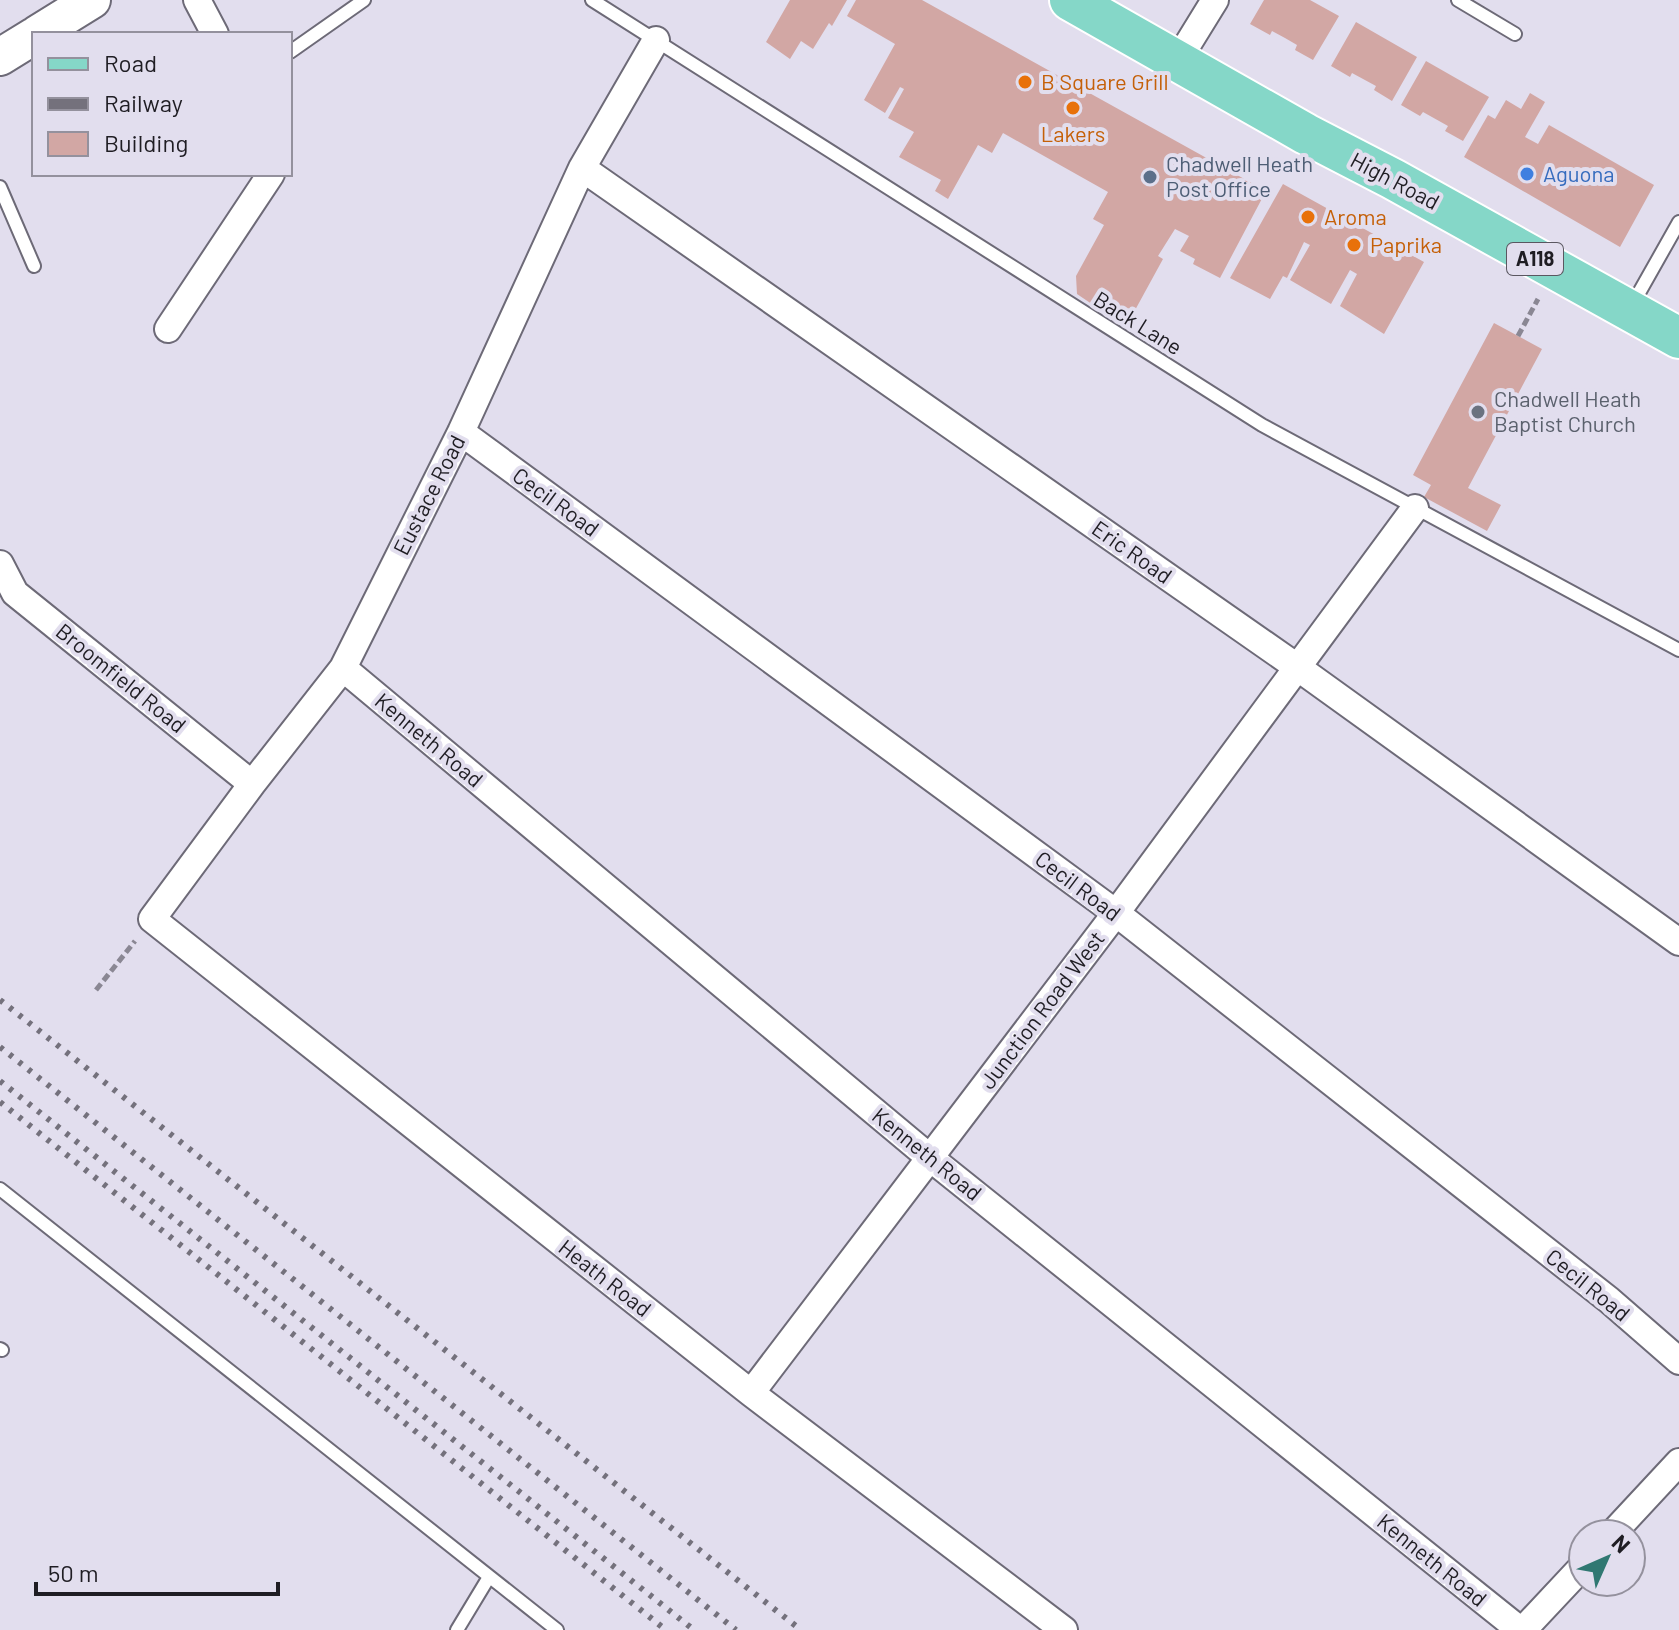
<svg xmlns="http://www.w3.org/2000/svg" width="1679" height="1630" font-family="Barlow,sans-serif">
<rect width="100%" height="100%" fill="#e2deee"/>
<path fill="#d2a7a4" d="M790,0H847L832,26L829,23L813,49L801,41L790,59L766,42Z
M856,0H922L1266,191L1220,278L1193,264L1195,259L1180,251L1189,236L1175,229L1158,256L1163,259L1134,312L1128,308L1120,323L1077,294L1076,276L1104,225L1093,219L1108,192L1003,133L992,153L978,145L948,199L935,191L941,180L899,157L914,132L888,118L904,89L900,87L885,113L864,100L895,44L847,16Z
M1264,0H1310L1339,16L1313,60L1295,50L1297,45L1285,38L1272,31L1270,35L1250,24Z
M1356,22L1417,57L1392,101L1374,90L1376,86L1352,73L1350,77L1331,66Z
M1426,61L1489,97L1463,141L1445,131L1448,126L1423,112L1420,116L1401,105Z
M1530,93L1545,102L1525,137L1538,144L1549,125L1654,185L1620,247L1464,157L1488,115L1495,119L1506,100L1521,109Z
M1283,184L1424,262L1384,334L1340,306L1357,274L1350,270L1331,304L1290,280L1310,245L1304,242L1287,278L1283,276L1270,299L1230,278Z
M1494,323L1542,349L1468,488L1501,505L1487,531L1424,497L1431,485L1413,475Z"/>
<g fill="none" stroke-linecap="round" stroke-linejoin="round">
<g stroke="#6d6a77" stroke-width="16">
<path id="lane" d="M592,0L1262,425L1679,650
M1458,0L1515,34
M290,52L364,0
M0,187L34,266
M1631,307L1679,222
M0,1189L557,1630
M0,1349L2,1350
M457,1630L489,1577"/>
</g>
<g stroke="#6d6a77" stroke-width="30">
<path id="street" d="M197,0L215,34
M656,40L582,168L461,432L343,668L252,784L152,919L751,1393L1064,1630
M1178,60L1215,0
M582,168L1297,667L1679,942
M168,329L271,174
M461,432L1116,913L1609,1300L1679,1361
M0,564L15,593L252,784
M343,668L929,1157L1520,1630
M751,1393L1116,913L1415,508
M1612,1534L1679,1462
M1523,1630L1583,1566"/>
</g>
<g stroke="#6d6a77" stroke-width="40">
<path id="secondary" d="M37,34L92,0
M0,57L34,36"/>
</g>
<g stroke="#fff" stroke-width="44">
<path id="primary" d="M1070,0L1306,134L1393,179L1679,338"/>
</g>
<path stroke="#8a8793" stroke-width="5" stroke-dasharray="8 4" stroke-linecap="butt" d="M1518,336L1538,299
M96,990L135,941"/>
<use href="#lane" stroke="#fff" stroke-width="12"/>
<use href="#street" stroke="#fff" stroke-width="26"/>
<use href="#secondary" stroke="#fff" stroke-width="36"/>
<use href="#primary" stroke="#85d7c8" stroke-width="40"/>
<path stroke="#74717c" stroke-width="6" stroke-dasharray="4 8" stroke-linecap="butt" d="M0,1000L801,1630
M0,1047L736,1630
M0,1081L694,1630
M0,1102L666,1630"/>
</g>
<g fill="#e8710a" stroke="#e2deee" stroke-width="3">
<circle cx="1025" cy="82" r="8"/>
<circle cx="1073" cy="108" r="8"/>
<circle cx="1308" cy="217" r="8"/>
<circle cx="1354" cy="245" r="8"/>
</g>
<circle fill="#3f7fe0" stroke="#e2deee" stroke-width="3" cx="1527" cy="174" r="8"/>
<circle fill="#5c6f8a" stroke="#e2deee" stroke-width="3" cx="1150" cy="177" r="8"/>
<circle fill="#6b7280" stroke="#e2deee" stroke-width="3" cx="1478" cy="412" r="8"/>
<g text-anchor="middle" stroke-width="8" stroke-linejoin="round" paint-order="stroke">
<rect fill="#e2deee" stroke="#5a5760" stroke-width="2" x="1507" y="243" width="56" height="32" rx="6"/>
<g font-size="20" font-weight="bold" fill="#1f1d23">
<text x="1535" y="266">A118</text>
</g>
<g font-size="22" fill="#c56008" stroke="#e2deee" text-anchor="start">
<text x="1041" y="90">B Square Grill</text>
<text x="1073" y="142" text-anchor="middle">Lakers</text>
<text x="1324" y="225">Aroma</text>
<text x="1370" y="253">Paprika</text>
</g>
<g font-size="22" fill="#4e5e75" stroke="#e2deee" text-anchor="start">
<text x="1166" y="172">Chadwell Heath<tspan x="1166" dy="25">Post Office</tspan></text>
</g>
<g font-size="22" fill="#366cbe" stroke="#e2deee" text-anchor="start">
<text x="1543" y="182">Aguona</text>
</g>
<g font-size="22" fill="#1f1d23" stroke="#e2deee">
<text transform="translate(1395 181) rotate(28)" y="8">High Road</text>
<text transform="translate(1138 323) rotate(32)" y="8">Back Lane</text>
<text transform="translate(429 495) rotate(-63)" y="8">Eustace Road</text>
<text transform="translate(556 502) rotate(36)" y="8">Cecil Road</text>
<text transform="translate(1132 552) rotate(35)" y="8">Eric Road</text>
<text transform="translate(121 678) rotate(39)" y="8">Broomfield Road</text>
<text transform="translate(429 740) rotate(40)" y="8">Kenneth Road</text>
<text transform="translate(1078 886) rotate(37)" y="8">Cecil Road</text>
<text transform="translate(1042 1010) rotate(-53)" y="8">Junction Road West</text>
<text transform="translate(927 1154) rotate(39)" y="8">Kenneth Road</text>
<text transform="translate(605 1278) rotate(38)" y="8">Heath Road</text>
<text transform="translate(1588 1285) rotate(39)" y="8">Cecil Road</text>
<text transform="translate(1432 1560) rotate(39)" y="8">Kenneth Road</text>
</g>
<g font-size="22" fill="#5b616d" stroke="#e2deee" text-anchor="start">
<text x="1494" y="407">Chadwell Heath<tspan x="1494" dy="25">Baptist Church</tspan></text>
</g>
</g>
<rect x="32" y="32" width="260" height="144" fill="#e2deee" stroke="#94919d" stroke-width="2"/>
<rect x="48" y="58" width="40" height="12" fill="#85d7c8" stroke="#94919d" stroke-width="2"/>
<text x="104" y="72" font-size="24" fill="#1f1d23">Road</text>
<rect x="48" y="98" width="40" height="12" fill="#74717c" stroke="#94919d" stroke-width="2"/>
<text x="104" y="112" font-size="24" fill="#1f1d23">Railway</text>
<rect x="48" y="132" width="40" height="24" fill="#d2a7a4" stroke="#94919d" stroke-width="2"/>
<text x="104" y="152" font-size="24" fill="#1f1d23">Building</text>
<g transform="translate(1607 1558) rotate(45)"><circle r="38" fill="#e2deee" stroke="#94919d" stroke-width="2"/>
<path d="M0-6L14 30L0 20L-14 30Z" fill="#307872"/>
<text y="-12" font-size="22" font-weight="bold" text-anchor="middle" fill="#1f1d23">N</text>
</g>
<path d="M36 1582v12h242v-12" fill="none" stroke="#1f1d23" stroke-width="4"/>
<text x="48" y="1582" font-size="24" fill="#1f1d23" stroke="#e2deee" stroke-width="6" paint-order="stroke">50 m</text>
</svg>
